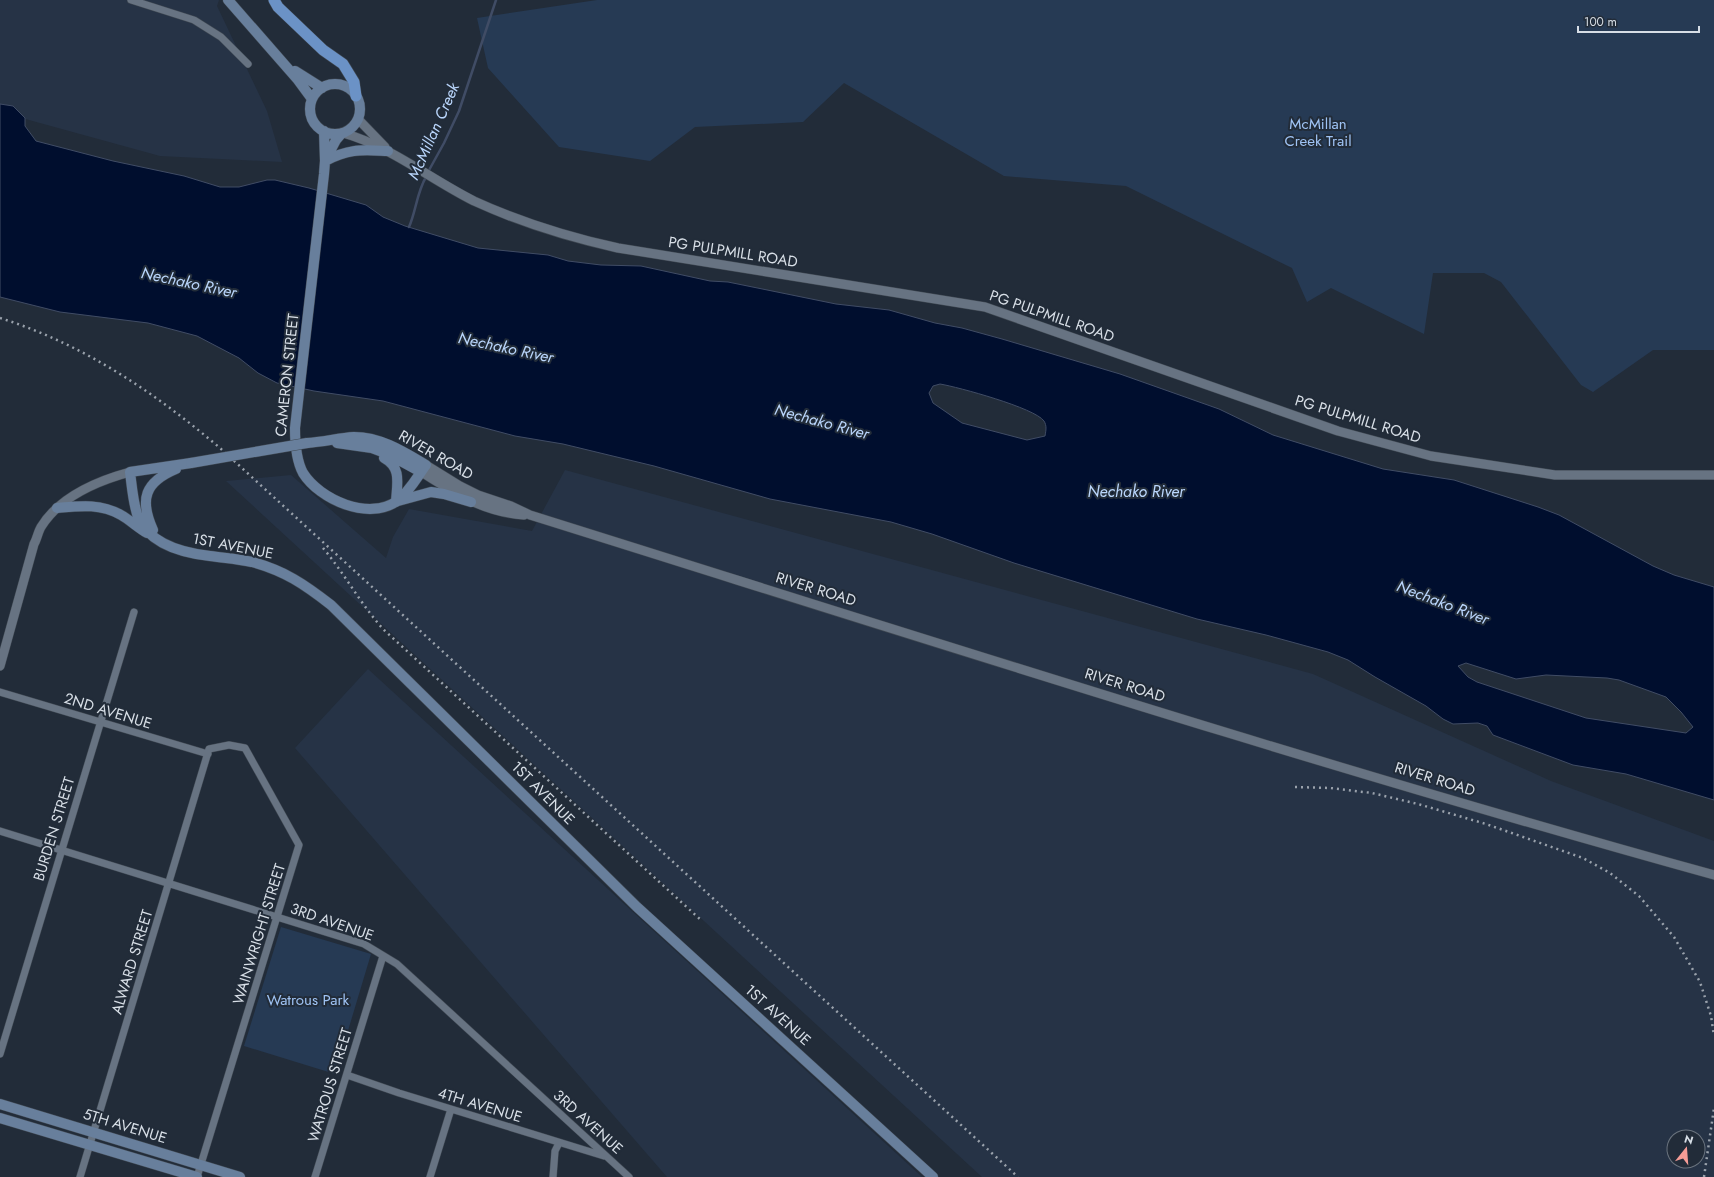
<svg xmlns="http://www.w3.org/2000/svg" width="1714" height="1177" font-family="Jost,sans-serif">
<rect width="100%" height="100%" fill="#222c39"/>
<path fill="#263346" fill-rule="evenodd" d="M0,0H219L217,6L267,111L282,162L160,156L0,112Z
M565,470L1313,674L1551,781L1714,841V1177H982L226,481L291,475L386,558L393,537L409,509L532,531ZM1674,1137H1698V1161H1674Z
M368,669L922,1177H667L295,748Z"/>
<path fill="#263a54" d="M597,0H1714V350H1653L1593,392L1581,385L1501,282L1484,273H1433L1424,334L1331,288L1307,302L1292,268L1126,186L1004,176L844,83L803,122L695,127L650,161L559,147L488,68L477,18Z
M281,927L371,954L335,1074L244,1046Z"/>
<path fill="#000e2e" stroke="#404c65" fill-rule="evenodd" d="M0,104L13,106L25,118V126L36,141L113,161L184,176L220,187H239L267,180H275L309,188L366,205L383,217L405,226L478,248L548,255L568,261L601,265L641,266L710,281L728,282L836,304L889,310L935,323L962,328L1002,339L1120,374L1219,409L1273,435L1383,469L1454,480L1538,507L1559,515L1653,566L1674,575L1714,587V800L1626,774L1573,765L1493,735L1487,726L1478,723L1453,724L1443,719L1426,706L1375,677L1348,660L1328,652L1266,635L1197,619L1014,563L932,534L891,522L770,499L654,466L563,444L515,436L383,401L314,391L277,383L258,373L239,358L197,336L148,323L60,312L0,297ZM940,384C958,387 1035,408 1044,421C1047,426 1046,430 1045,436L1027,440L962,423L933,403L929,393L933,386ZM1466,663L1516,679L1546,675L1607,678L1619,680L1666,697L1681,712L1693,727L1686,733L1586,718L1477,682L1468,677L1458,666Z"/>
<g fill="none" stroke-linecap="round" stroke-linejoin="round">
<path stroke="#404c65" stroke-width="2.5" d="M428,172L444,143L459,111L496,0
M409,227C416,211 417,192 426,177"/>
<g stroke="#404953" stroke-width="8">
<path id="minor" d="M131,0L194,20L221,37L248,64
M0,692L208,754
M0,831L364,944L397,964L629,1177
M0,1054L134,612
M347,1075L399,1093L604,1156
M80,1177L209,749L229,745L245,748L299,845L197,1177
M315,1177L383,956
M430,1177L451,1109
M553,1177L555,1151L559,1143"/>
</g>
<g stroke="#404953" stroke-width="10">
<path id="tertiary" d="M358,119L385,147
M343,133C390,146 430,179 474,201C520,222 568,237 618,248L985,307L1338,431L1431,456L1555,475H1714
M426,465L460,486L478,495L511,506L530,515C923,638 1316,765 1714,875
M421,472C456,493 482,512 524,515
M0,666L34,544C37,539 38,532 41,527C60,496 97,481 130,472"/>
</g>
<g stroke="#404953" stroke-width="11">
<path id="secondary" d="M228,0L298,80L312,99
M295,71L322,88
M310 109a25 25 0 1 1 50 0a25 25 0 1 1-50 0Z
M325,161C350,148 362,150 388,151
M325,161L336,140L342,133
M307,443C323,442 339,438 354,437C381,437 404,452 426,465C417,477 410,491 397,501C369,521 320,500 303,473C296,460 295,443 295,428L324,174L325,161L324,131
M337,443L372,448L388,454L421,472
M384,458C402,468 397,483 396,502
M191,463L130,472C132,487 133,503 138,517C150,545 183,553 210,556C224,558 238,559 252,562C285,571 304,584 331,605L637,907L933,1177
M398,501L431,492L444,494L471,502
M57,508C79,506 100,503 121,515C130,520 138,528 147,533
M153,530C139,499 145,482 176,469
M0,1104L240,1177
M0,1118L197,1177"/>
</g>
<g stroke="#404953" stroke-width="12">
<path id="trunk" d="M274,0L278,7L323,50L343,64L354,82L356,96"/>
</g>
<use href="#minor" stroke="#677382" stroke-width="7"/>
<use href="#tertiary" stroke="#677382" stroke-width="9"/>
<use href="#secondary" stroke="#687f9c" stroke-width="10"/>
<use href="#trunk" stroke="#6b92c6" stroke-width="11"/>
<path stroke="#9aa2ac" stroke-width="2.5" stroke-dasharray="2 4" stroke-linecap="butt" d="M0,318C83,344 154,392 220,448L1018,1177
M323,548C345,574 361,605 384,630L702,921
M1295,787L1330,788L1372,793L1418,804L1486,824L1583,858L1610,873L1639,896L1674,937L1700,982L1711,1016L1714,1036
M1704,1177L1714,1108"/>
<g stroke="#404953" stroke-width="11" stroke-linecap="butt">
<path id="secondary-bridge" d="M191,463L307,443"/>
</g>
<use href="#secondary-bridge" stroke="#687f9c" stroke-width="10"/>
</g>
<g text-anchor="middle" stroke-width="4" stroke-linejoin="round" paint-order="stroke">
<g font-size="15" fill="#9fc3f4" stroke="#222c39">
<text x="1318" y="129">McMillan<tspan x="1318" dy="17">Creek Trail</tspan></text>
<text x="308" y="1005">Watrous Park</text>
</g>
<g font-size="15" fill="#d7dee6" stroke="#222c39">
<text transform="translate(733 252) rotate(9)" y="5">PG PULPMILL ROAD</text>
<text transform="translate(1052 316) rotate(19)" y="5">PG PULPMILL ROAD</text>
<text transform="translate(287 375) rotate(-84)" y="5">CAMERON STREET</text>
<text transform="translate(1358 419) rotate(17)" y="5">PG PULPMILL ROAD</text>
<text transform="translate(436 455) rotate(30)" y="5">RIVER ROAD</text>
<text transform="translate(233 546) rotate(11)" y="5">1ST AVENUE</text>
<text transform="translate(816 589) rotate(17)" y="5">RIVER ROAD</text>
<text transform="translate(1125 685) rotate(17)" y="5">RIVER ROAD</text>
<text transform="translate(108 711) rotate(17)" y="5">2ND AVENUE</text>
<text transform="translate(1435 779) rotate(17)" y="5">RIVER ROAD</text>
<text transform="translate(543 793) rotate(45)" y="5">1ST AVENUE</text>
<text transform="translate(54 829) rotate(-73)" y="5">BURDEN STREET</text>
<text transform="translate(332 922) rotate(19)" y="5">3RD AVENUE</text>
<text transform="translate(259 934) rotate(-73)" y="5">WAINWRIGHT STREET</text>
<text transform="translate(132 962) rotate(-73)" y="5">ALWARD STREET</text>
<text transform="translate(778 1015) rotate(42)" y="5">1ST AVENUE</text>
<text transform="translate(330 1085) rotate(-73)" y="5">WATROUS STREET</text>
<text transform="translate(480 1105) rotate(17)" y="5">4TH AVENUE</text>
<text transform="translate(588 1122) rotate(42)" y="5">3RD AVENUE</text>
<text transform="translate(125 1126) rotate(17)" y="5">5TH AVENUE</text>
</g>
<g font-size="16" font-style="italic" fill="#bad6fc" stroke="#222c39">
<text transform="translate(433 131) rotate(-66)" y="6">McMillan Creek</text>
<text transform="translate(189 282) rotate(12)" y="6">Nechako River</text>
<text transform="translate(506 347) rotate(12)" y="6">Nechako River</text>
<text transform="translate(822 421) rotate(15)" y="6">Nechako River</text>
<text x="1136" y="497">Nechako River</text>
<text transform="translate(1443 602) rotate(21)" y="6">Nechako River</text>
</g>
</g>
<g transform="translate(1686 1149) rotate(17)"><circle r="19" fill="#222c39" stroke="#6a737e"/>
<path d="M0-3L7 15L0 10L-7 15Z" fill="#f59c96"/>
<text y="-6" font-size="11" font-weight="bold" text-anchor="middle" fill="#d7dee6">N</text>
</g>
<path d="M1578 26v6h121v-6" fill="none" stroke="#d7dee6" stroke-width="2"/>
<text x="1584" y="26" font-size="12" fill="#d7dee6" stroke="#222c39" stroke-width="3" paint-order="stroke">100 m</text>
</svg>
